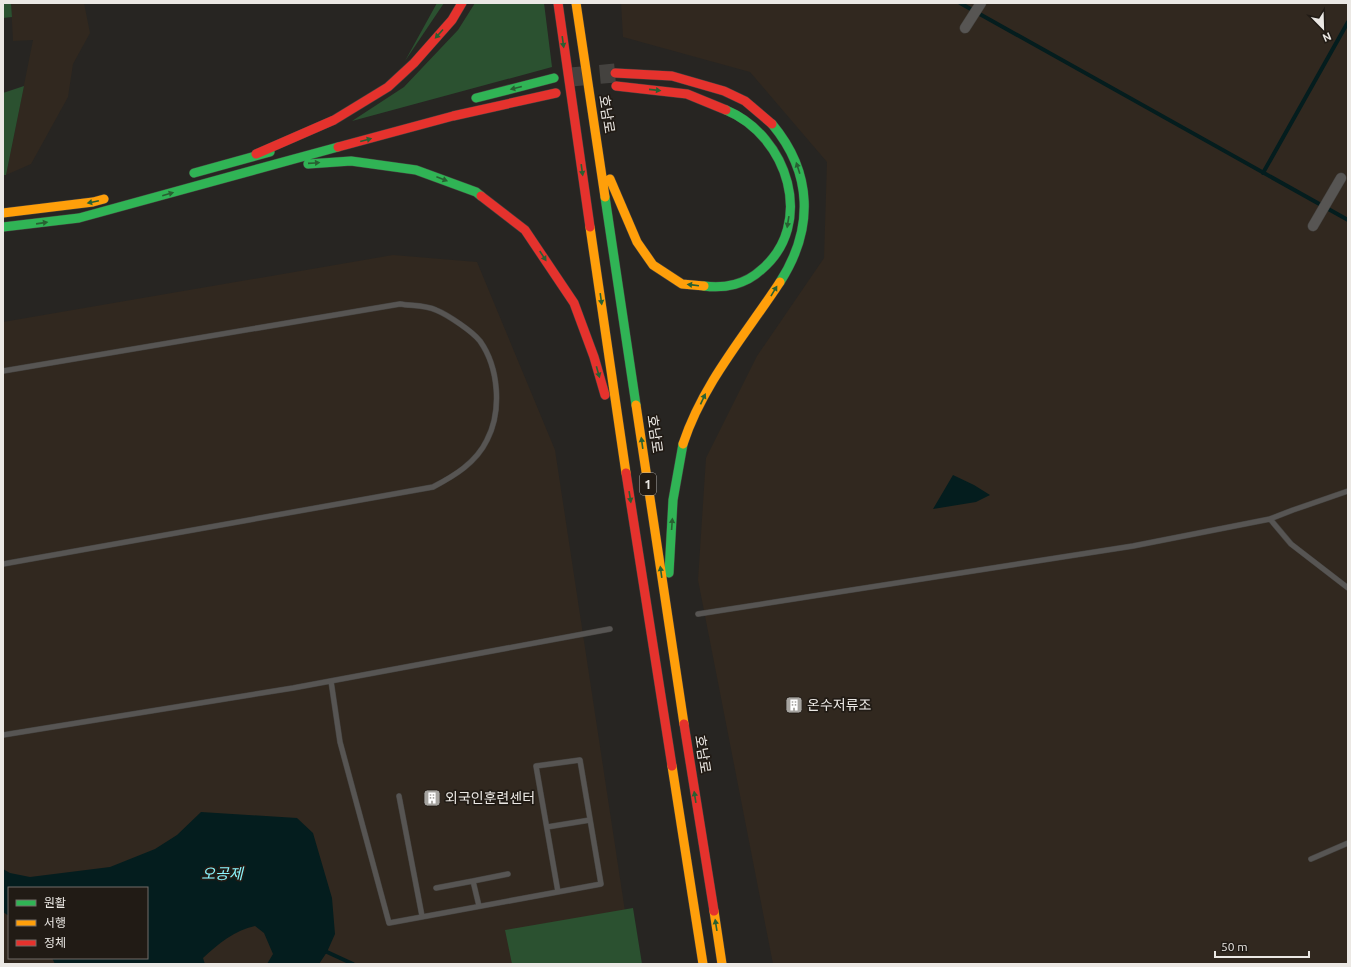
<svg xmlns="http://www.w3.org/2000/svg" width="1351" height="967" font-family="Ubuntu,'Noto Sans KR',sans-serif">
<rect width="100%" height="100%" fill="#272522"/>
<path fill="#31281f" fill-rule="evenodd" d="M11,3H84L90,33L73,64L68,97L31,164L6,175L33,40L13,41Z
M621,3H1348V964H773L698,580L706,458L757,356L824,258L827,162L750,72L623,37Z
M393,255L477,262L555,450L633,964H3V322ZM9,888H147V958H9Z"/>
<path fill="#2b5130" d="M3,3H11L12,17L3,18Z
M437,3H444L405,61Z
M475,3H544L552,67L352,121L404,87L458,30Z
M24,86L6,175H3V93Z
M633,908L642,964H512L505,930Z"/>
<path fill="#041d1e" d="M953,475L974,485L990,495L976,502L933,509Z
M201,812L297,818L313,833L332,898L335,934L327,952L319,964H267L273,954L264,933L255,926C235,930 218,944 203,958L205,964H55L52,958H147V888H9V916L3,912V869L10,873L30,877L110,867L155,849L177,835Z"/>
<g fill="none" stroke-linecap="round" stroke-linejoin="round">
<path stroke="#041d1e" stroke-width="4" d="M960,3L1348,220
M1263,173L1348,22
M327,952L353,964"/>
<path stroke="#44423f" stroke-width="19" stroke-dasharray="19 10" stroke-linecap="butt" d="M571,77L615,73"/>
<g stroke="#44423f" stroke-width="6">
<path id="lane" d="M3,371L400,304C411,306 425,305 436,310C448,315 472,331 480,341C499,368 502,411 487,440C476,463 454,476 433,487L3,564
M1270,519L1291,544L1348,588
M698,614L1133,546L1270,519L1293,510L1348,491
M331,681L340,742L389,923L601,884L580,760L536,766L558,892
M3,735L293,688L610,629
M399,796L422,916
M547,827L590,820
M1311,859L1348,843
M473,881L508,874
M436,888L473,881L479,906"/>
</g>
<g stroke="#44423f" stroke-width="11">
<path id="street" d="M965,28L981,3
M1313,226L1341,178"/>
</g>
<g stroke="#44423f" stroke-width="10">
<path id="fast" d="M476,98L554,78
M772,124C813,173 814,229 780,282
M308,164L351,161L416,170L476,192L481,196
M194,173L270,152
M605,197L636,405
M3,227L79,218L338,147
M704,286C725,289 746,284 761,270C816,224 788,136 726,110
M669,573L673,500L683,444"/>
</g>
<g stroke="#44423f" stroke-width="10">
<path id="slow" d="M576,3L605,197
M610,179L637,242L653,265L682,284L704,286
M3,213L93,202L104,199
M590,227L626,473
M636,405L684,724
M683,444C703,383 746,334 780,282
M672,766L703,964
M714,911L722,964"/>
</g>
<g stroke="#44423f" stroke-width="10">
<path id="jam" d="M558,3L590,227
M615,73L672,76L724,91L745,101L772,124
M616,86L687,94L726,110
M338,147L453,116L556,93
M256,154L334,120L388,87L414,63L452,20L462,3
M481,196L525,230L574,303L594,357L605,395
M626,473L672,766
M684,724L714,911"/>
</g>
<use href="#lane" stroke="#575553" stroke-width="5"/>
<use href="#street" stroke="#575553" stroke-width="10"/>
<use href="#fast" stroke="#30b455" stroke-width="9"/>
<use href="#slow" stroke="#ff9f0a" stroke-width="9"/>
<use href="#jam" stroke="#e5322d" stroke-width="9"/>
</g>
<defs><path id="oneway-solid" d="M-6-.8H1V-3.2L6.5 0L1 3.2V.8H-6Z"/></defs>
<g fill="#286032">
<use href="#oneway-solid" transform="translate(439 34) rotate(132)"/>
<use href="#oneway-solid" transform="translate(563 42) rotate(82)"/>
<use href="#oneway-solid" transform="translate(516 88) rotate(166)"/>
<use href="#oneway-solid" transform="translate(655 90) rotate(6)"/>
<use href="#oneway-solid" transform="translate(366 140) rotate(-15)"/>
<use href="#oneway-solid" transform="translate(314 163) rotate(-4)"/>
<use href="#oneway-solid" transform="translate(798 168) rotate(-108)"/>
<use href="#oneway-solid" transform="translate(582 170) rotate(82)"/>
<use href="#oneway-solid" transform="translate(442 179) rotate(21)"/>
<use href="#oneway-solid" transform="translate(168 194) rotate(-16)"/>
<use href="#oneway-solid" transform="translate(93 202) rotate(168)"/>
<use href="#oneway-solid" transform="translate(788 222) rotate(99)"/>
<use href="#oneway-solid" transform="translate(42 223) rotate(-8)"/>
<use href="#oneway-solid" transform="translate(543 256) rotate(57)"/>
<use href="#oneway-solid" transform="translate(693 285) rotate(-173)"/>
<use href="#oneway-solid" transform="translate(774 291) rotate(-59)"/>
<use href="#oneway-solid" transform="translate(601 299) rotate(82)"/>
<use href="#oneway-solid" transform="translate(598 372) rotate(74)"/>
<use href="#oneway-solid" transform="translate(703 399) rotate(-65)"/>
<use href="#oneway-solid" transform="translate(642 443) rotate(-98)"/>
<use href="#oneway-solid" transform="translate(630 497) rotate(81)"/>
<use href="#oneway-solid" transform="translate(672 524) rotate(-86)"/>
<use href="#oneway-solid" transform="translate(661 572) rotate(-98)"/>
<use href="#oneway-solid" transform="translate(695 797) rotate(-99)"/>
<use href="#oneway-solid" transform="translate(716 925) rotate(-99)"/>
</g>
<defs>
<g id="building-square" transform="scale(0.9)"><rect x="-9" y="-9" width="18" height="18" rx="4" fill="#a6a4a0" stroke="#211b15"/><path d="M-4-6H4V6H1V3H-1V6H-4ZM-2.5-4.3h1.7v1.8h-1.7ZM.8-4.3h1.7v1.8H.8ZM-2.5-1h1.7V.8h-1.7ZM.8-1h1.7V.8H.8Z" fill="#fff"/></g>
</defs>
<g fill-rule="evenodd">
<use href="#building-square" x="794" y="705"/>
<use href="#building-square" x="432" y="798"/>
</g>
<g text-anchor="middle" stroke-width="3.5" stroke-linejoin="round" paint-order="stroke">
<rect fill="#211b15" stroke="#aeaaa6" stroke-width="1" x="640" y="473" width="16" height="22" rx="3"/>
<g font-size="13" font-weight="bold" fill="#ebe8e4">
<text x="648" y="489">1</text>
</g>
<g font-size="14" fill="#ebe8e4" stroke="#211b15">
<text transform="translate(607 114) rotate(81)" y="5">호남로</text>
<text transform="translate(655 434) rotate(82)" y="5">호남로</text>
<text transform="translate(703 754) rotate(81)" y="5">호남로</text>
</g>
<g font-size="14" fill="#ebe8e4" stroke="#211b15" text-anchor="start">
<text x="807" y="710">온수저류조</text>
<text x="445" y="803">외국인훈련센터</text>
</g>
<g font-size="15" font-style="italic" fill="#8cf7ff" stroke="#211b15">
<text x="222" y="879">오공제</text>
</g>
</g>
<rect width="1351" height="967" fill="none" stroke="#ebe8e4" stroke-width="8"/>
<rect x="8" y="887" width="140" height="72" fill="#211b15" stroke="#726d68"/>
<rect x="16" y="900" width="20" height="6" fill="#30b455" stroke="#726d68"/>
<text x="44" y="907" font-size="12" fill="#ebe8e4">원활</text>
<rect x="16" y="920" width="20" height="6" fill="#ff9f0a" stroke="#726d68"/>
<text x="44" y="927" font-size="12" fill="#ebe8e4">서행</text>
<rect x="16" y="940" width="20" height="6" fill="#e5322d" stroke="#726d68"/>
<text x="44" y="947" font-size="12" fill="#ebe8e4">정체</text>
<g transform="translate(1323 28) rotate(157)" stroke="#211b15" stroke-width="3" paint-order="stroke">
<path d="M0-3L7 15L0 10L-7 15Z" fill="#ebe8e4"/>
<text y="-6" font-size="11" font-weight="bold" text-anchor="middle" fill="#ebe8e4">N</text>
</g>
<path d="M1215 951v6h94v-6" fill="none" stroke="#ebe8e4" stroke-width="2"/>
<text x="1221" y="951" font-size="12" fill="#ebe8e4" stroke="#211b15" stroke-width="3" paint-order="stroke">50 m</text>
</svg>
